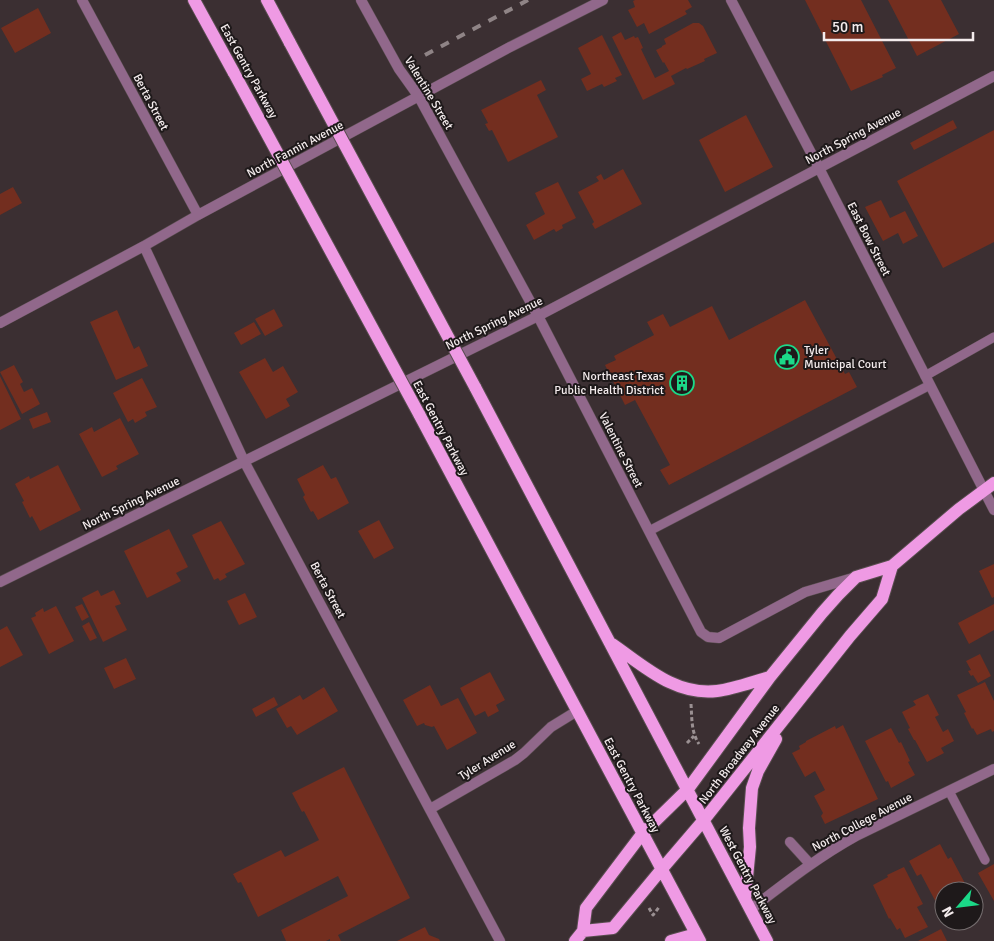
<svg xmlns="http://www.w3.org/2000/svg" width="994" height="941" font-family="Signika,sans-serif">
<rect width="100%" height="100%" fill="#3b2f32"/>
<path fill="#732e1f" d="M635,0H688L692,7L685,11L687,14L649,34L644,23L637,27L628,10L635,7L633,1Z
M805,0H861L896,68L882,75L883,77L851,91Z
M888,0H941L959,34L917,56Z
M38,8L51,33L15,53L1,28Z
M693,23H699L703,26L717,53L704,59L705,61L687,69L686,68L671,76L675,84L643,100L612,37L621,32L625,40L634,36L635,38L638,37L643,48L641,49L655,78L669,71L664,62L663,63L656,50L662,47V46L666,44L664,39Z
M602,35L622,75L615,78L617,81L604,87L602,84L587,91L581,79L591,74L578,48Z
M541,80L546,90L537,95L558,137L508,162L492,130L489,131L485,124L488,123L481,110Z
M746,115L773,167L725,192L699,140Z
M953,120L957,128L914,150L910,143Z
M994,130V242L943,268L897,181Z
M623,169L642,204L595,229L592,224L594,222L578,192L599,181L596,177L601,174L604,180Z
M558,182L576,218L562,225L563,228L556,232L554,229L534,240L526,225L545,214L535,193Z
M13,187L22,203L0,215V194Z
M881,200L890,218L905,211L918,236L903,244L898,233L883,241L865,207Z
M805,300L845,374L849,372L857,387L669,485L660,470L670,465L635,400L625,405L605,365L616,360L614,356L654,335L647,322L663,314L670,327L712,306L729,340Z
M274,309L283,326L265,336L255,319Z
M117,310L134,349L139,346L148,366L116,380L90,322Z
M254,322L261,334L241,345L234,333Z
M265,358L273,372L283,366L298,392L286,399L290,406L266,419L239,372Z
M14,365L23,382L20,384L24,392L32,388L40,404L22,414L0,372Z
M0,376L21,419L0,430Z
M142,378L157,407L145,412L147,416L135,423L133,419L128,422L113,393Z
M47,412L51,422L33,429L29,419Z
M120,418L139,454L116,466L118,469L102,477L79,434L92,427L94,432Z
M58,465L81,510L40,531L32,516L30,518L22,502L24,501L15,484L29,476L30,479Z
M323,465L331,479L336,477L349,503L318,520L313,511L311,512L303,497L305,495L297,479Z
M379,520L394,548L374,559L358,531Z
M221,521L245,564L225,574L227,577L220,581L218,578L214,580L192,535Z
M169,529L188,567L176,573L181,581L147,598L124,551Z
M994,564V597L992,598L979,571Z
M98,590L101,596L114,590L121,604L115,606L127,630L103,642L82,598Z
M245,593L257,617L239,625L227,601Z
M82,604L89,617L82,621L75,607Z
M994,604V630L969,644L958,623Z
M56,606L74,641L49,654L31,618L36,616L35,613L43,608L44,612Z
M89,622L97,638L90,641L82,626Z
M7,626L23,655L0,667V630Z
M980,654L991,676L978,683L973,675L971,676L968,671L971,670L966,661Z
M126,658L136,679L114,689L104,668Z
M490,672L505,700L496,705L499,711L488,717L485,711L475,716L460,688Z
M985,682L994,701V731L992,732L991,729L977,735L973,728L972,729L964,713L966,712L957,695Z
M430,685L441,706L458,698L477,733L447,750L434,726L432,727L425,725L424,723L417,726L403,700Z
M324,687L338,711L297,735L291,726L287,728L276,709L300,695L303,700Z
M928,694L939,715L935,717L943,732L948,729L954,741L941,748L944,753L927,762L915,740H914L908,729L910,728L902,712L916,705L913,701Z
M274,697L278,705L256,717L252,709Z
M843,725L878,799L825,824L821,816L823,813L814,796L825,790L815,771L805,777L792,753L800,749L799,746L806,742V741L835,726L836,729Z
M891,728L899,743L901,742L910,761L908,762L915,775L891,788L888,781L886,782L865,741Z
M344,767L410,898L338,935L341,941H330V939L326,941H286L281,930L348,896L338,876L258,917L241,882L238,883L233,874L281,850L285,857L319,840L304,811L302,812L292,793Z
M940,844L948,859L951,857L969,891H944V905L939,908L921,874L917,876L909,861Z
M994,864V901L978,873Z
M904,867L923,904L917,907L928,927L905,938L900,928L897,930L890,918L889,919L873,885L888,877L887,875Z
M974,901L981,915L974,918Z
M425,927L429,935L439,939L440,941H397Z
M941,929L947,941H918Z"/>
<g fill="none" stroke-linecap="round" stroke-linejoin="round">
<g stroke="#594d50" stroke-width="10">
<path id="service" d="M925,376L994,337
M649,531L930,385
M949,791L985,860"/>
</g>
<g stroke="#594d50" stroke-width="11">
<path id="minor" d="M82,0L198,215
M361,0L399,69L419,97L538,316L701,632L708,637L719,638L805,592L856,577
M731,0L819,168L994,510
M144,246L244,461L500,941
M0,323L144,246L198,215L510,47L603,0
M0,582L538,316L994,76
M430,809L515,760L524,753L551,727L577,711
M790,842L810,864
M751,909C785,883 818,857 856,836L994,769"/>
</g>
<g stroke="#594d50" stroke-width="14">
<path id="primary" d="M194,0L234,73
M267,0L290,43
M475,387L767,941
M419,414L700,941
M612,644C644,666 675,696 717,691C734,689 752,682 770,677
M745,898L750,847L749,828L752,788L758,771L776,739
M583,931L613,928L661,870L703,821L850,636L882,599L892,566
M575,941L583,931L586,908L642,834L688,789L770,677L822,613L838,595L856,577L892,566L959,509L994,483
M671,941L696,934"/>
</g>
<path stroke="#9a9092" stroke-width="3" stroke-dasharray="4 2.5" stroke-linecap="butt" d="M691,704C692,718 691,732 699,744
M687,743L694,736
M649,908L653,915L660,906"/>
<use href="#service" stroke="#91688b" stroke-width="9"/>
<use href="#minor" stroke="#91688b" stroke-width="10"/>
<use href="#primary" stroke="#ef9ae4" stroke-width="12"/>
<path stroke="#8f8486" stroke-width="4" stroke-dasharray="9 9" stroke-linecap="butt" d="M425,55L528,0"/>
<g stroke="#594d50" stroke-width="14" stroke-linecap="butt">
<path id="primary-bridge" d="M290,43L475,387
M234,73L419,414"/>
</g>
<use href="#primary-bridge" stroke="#ef9ae4" stroke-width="12"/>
</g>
<defs>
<g id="civic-ring" transform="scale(1.25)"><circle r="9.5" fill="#1e191a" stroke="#1bd988" stroke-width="1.5"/><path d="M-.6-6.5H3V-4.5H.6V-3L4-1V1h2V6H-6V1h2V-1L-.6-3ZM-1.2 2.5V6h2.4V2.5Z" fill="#1bd988"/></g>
<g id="building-ring" transform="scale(1.25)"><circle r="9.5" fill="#1e191a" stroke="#1bd988" stroke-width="1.5"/><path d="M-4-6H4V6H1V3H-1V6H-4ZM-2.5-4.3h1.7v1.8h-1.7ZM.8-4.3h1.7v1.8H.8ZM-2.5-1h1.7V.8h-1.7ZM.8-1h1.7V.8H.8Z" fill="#1bd988"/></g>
</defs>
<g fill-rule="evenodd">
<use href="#civic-ring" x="787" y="357"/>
<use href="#building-ring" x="682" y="383"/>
</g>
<g text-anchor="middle" stroke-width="4" stroke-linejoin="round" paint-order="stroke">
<g font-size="12" fill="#f4eced" stroke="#1e191a">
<text transform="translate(249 71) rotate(61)" y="4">East Gentry Parkway</text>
<text transform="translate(429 93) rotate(59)" y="4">Valentine Street</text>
<text transform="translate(151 102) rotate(62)" y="4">Berta Street</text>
<text transform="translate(853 136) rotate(-28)" y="4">North Spring Avenue</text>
<text transform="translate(295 149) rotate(-28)" y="4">North Fannin Avenue</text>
<text transform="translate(869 239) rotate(63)" y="4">East Bow Street</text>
<text transform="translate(494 323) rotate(-26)" y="4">North Spring Avenue</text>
<text transform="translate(441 428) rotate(62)" y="4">East Gentry Parkway</text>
<text transform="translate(621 450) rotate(63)" y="4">Valentine Street</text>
<text transform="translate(131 503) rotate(-26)" y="4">North Spring Avenue</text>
<text transform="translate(328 590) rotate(62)" y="4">Berta Street</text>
<text transform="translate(739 754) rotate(-52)" y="4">North Broadway Avenue</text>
<text transform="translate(487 760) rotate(-32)" y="4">Tyler Avenue</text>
<text transform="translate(632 785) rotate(62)" y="4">East Gentry Parkway</text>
<text transform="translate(862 822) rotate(-28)" y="4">North College Avenue</text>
<text transform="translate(748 875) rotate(62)" y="4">West Gentry Parkway</text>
</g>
<g font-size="12" fill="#f4eced" stroke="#1e191a" text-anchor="start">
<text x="804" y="354">Tyler<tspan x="804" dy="14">Municipal Court</tspan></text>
<text x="664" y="380" text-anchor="end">Northeast Texas<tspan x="664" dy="14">Public Health District</tspan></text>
</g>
</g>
<g transform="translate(959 906) rotate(242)"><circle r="24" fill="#1e191a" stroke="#746d6e"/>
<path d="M0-4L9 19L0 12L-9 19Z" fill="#1bd988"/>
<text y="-8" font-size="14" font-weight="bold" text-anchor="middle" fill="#f4eced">N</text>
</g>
<path d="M824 32v8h149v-8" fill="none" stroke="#f4eced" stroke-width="2.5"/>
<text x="832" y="32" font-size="15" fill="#f4eced" stroke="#1e191a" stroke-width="4" paint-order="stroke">50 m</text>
</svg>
